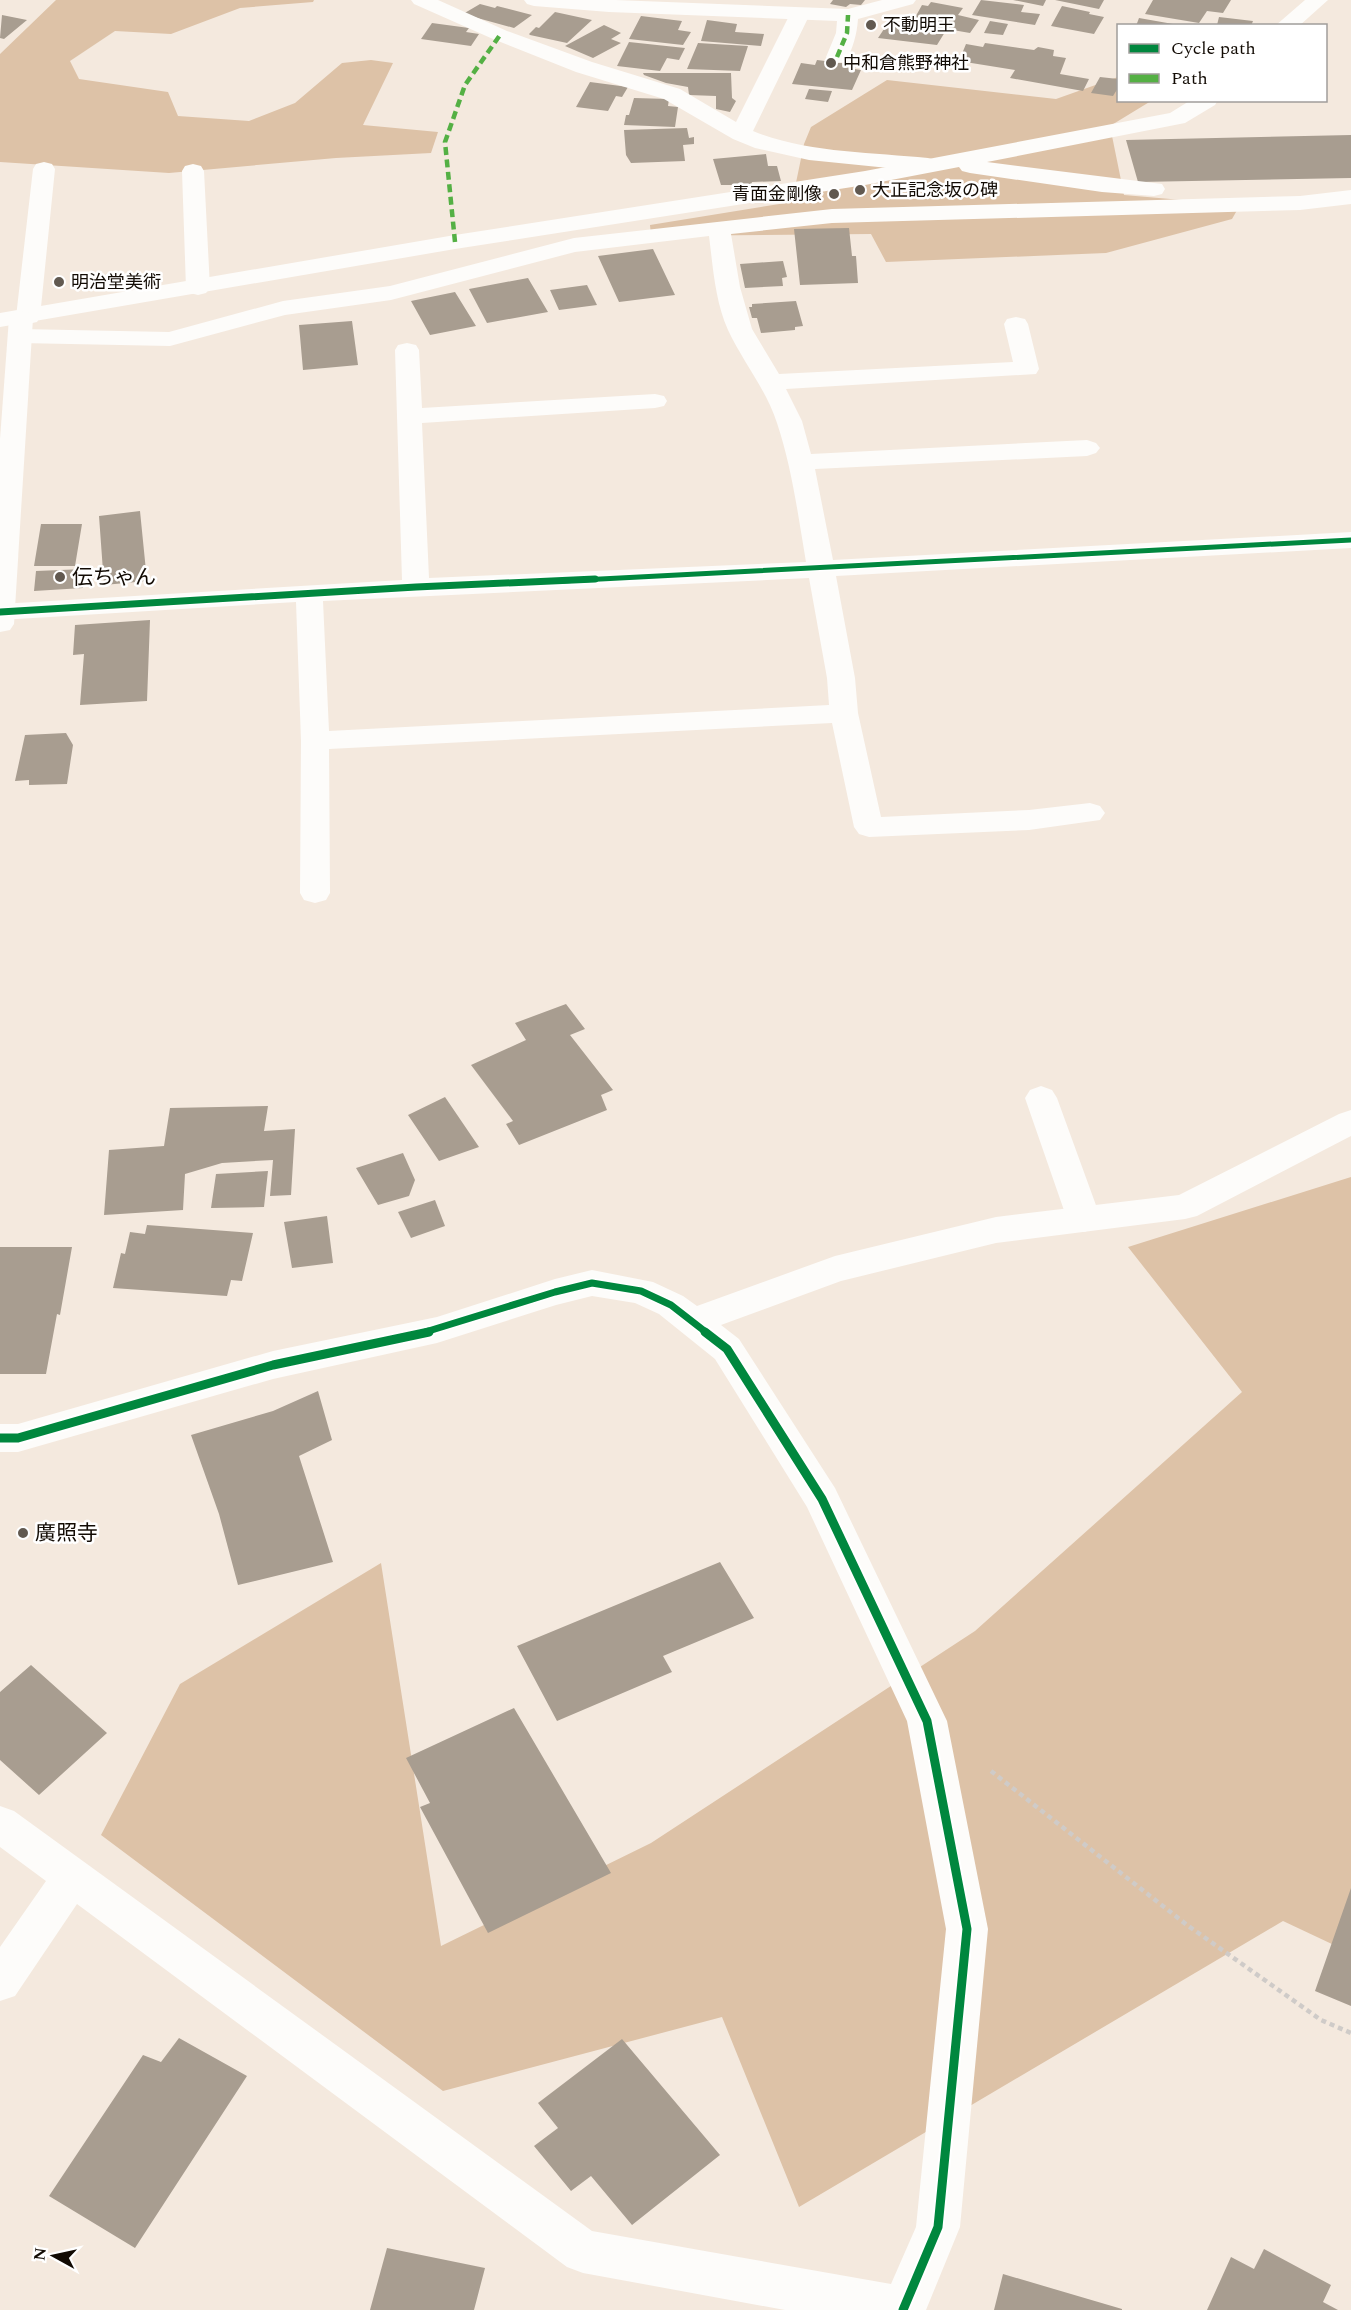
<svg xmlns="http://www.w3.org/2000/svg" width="1351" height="2310" font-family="Spectral,'Noto Sans JP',serif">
<rect width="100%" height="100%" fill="#f4e9de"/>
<path fill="#ddc2a7" d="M56,0H314L313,2L240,8L171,34L115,31L70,61L79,79L168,92L178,116L249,121L295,103L342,63L371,60L393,63L363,125L438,132L431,153L336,158L169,173L0,162V54Z
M1118,77V100L1151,101L1110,126L1124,195L1240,205L1232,219L1106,253L886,262L871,234L651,236L650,225L792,202L804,144L811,127L887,80L1056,99Z
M1351,1177V1953L1283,1921L799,2207L722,2017L443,2091L101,1835L180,1684L381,1563L441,1946L651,1843L975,1631L1242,1392L1128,1247Z"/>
<path fill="#a89d90" d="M833,0H865L861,5L850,4L846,7L830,4Z
M981,0L1024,5L1021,12L1040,14L1035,25L972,15Z
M1013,0H1046L1043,6Z
M1055,0H1104L1099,9Z
M1153,0H1231L1223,13L1207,11L1199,23L1145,14Z
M931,2L963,8L958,15L979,20L970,33L912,23L922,5L928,6Z
M480,4L495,8L497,6L532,15L514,28L463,14Z
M1062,6L1090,12L1089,14L1104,17L1094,34L1051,26Z
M555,12L592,20L567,43L530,35L529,34L536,27L539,28Z
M2,15L27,20L4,39L0,38Z
M641,16L682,21L678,30L691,32L683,45L629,39Z
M1219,17L1253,21L1251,26L1217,25Z
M1139,18L1173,24V26H1136Z
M707,20L737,24L735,32L764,34L761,46L701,41Z
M990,21L1008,24L1003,35L984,33Z
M432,23L469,28L466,32L479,34L471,46L421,39Z
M888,23L945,32L937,45L878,38Z
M604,25L621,33L611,39L621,43L593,58L565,46Z
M629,42L685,48L679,60L667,58L660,71L617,66Z
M698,43L748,46L740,71L687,69Z
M985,43L1034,50L1038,47L1054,50L1053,56L1066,58L1060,74L1089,79L1083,91L1010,78L1015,70L959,61L966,44L983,47Z
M817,60L850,64L848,68L861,70L852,90L792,84L801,63L815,65Z
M643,73H731L732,98L736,101L730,112L716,109V96L689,95L688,87L666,83L644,75Z
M1100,77L1118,79V88L1113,96L1091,93Z
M590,82L628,87L622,97L616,96L608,111L576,107Z
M809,89L832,91L828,102L805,99Z
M634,98L669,99L668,106L678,107L675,127L624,125L626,115H629Z
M687,128L689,138L694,137V144L683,145L685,161L631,163L626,155L624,130Z
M1351,135V178L1138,182L1126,140Z
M766,154L768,166H777L781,181L752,182L751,185H721L713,159Z
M849,228L852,256H856L858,283L800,285L794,229Z
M653,249L675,295L619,302L598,256Z
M783,261L787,277L782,278L783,286L745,288L740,264Z
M528,278L548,312L487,323L469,289Z
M587,285L597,305L559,310L550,290Z
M455,292L476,326L430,335L411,301Z
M796,301L803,326L795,327V330L761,333L757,318H752L749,307H752V304Z
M352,321L358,365L303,370L299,325Z
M140,511L147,581L104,585L99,516Z
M41,524H82L75,566H34Z
M85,569L83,588L34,591L36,571Z
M150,620L147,701L80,705L84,654L73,655L75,625Z
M66,733L73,745L67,784L29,785V780L15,781L25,735Z
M566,1004L585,1029L570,1035L613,1090L601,1095L607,1110L519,1145L506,1124L513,1121L471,1065L526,1040L515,1023Z
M445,1097L479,1147L439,1161L408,1115Z
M268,1106L264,1131L295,1129L291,1195L270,1196L273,1160L222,1163L185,1174L183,1210L104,1215L109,1150L164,1146L170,1108Z
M403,1153L415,1180L409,1196L378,1205L356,1168Z
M268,1171L264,1207L211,1208L216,1174Z
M435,1200L445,1226L411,1238L398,1212Z
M327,1216L333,1263L292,1268L284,1222Z
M147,1225L253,1233L242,1281L231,1280L227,1296L113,1288L121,1253L125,1254L130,1232L145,1234Z
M0,1247H72L60,1315L57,1314L46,1374H0Z
M318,1391L332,1440L299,1456L333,1562L238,1585L219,1514L191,1435L273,1411Z
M720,1562L754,1618L663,1656L672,1672L557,1721L517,1646Z
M31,1665L107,1733L39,1795L0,1760V1692Z
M514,1708L611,1873L488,1933L420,1807L430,1803L406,1758Z
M1351,1888V2006L1315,1991Z
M179,2038L247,2076L135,2248L49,2196L143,2055L161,2062Z
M622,2039L720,2155L632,2225L591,2176L571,2191L534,2146L558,2128L538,2103Z
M387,2248L485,2268L474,2310H370Z
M1264,2249L1331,2285L1323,2302L1338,2310H1207L1231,2257L1254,2269Z
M1003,2274L1122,2309V2310H994Z"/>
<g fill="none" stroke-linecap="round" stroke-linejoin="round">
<path stroke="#cfcbc8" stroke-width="4.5" stroke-dasharray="5 4" stroke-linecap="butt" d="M991,1771L1187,1925L1321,2020L1351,2033"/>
<path fill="#fdfcfa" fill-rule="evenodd" d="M411,0H438L507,31L592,62L680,89L736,122L790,14L793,10L800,8L807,10L810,14L753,131C807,153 871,152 928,158L936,160L939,165L936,170L928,172L809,160L755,148L733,139L664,99L576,72L493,39L414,4Z
M44,162L52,164L55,169L40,317L37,322L28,324L19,322L16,317L33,169L36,164Z
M193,164L201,166L204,171L210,288L206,293L198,295L190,293L186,288L182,171L185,166Z
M1041,1086L1052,1090L1057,1098L1101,1219L1096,1228L1084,1232L1072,1228L1067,1219L1025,1098L1030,1090Z"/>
<path fill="#fdfcfa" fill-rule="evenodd" d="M524,0H615L848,9L882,0H916L913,4L858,19C857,34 853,49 845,62L837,63L829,62L826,57L836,33L837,21L609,12L534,6L527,4Z
M1305,0H1328L1299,26H1275Z
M1191,100H1218L1215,105L1185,123L987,162L1162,184L1165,189L1162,194L1154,196L1102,192L970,173L962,171L959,167L865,185L455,249L0,327V313L455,235L865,171L1170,113Z
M1351,190V204L1300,210L832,223L731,234L740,287L752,329L779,374L1013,362L1004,324L1007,319L1016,317L1025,319L1028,324L1039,369L1036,374L786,389L802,421L811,454L1087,440L1096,443L1100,448L1096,453L1087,456L815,469L833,560L1351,532V548L836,576L855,678L858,713L881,817L1029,810L1090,803L1100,806L1105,813L1100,820L1029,830L869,837L859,834L854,827L832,723L329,749L330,893L326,900L315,903L304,900L300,893L301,741L296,602L0,620V604L402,580L395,350L398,345L407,343L416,345L419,350L422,408L655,394L664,396L667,401L664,406L655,408L422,423L429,578L806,562C798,515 792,468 777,423C766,389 743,362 728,330C715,301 713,267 709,236L575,252L391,300L285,315L170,346L20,343L11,341L8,336L11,331L20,329L169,332L283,301L390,286L574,238L832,209L1300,196ZM809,578L827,678L829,705L329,731L323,601Z
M1351,1110V1136L1197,1216L1185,1219L996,1243L841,1281L721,1325L739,1339L835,1488L947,1721L988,1929L960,2227L926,2310H785L583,2273L567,2267L77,1904L15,1996L0,2001V1947L46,1881L0,1847V1806L14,1811L592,2231L891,2284L916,2227L946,1929L907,1721L807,1507L715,1359L659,1314L635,1303L592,1296L556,1305L437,1343L273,1379L18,1452H0V1424H18L273,1351L437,1317L555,1279L592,1270L653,1282L683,1296L697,1306L835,1256L996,1217L1179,1195L1339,1114Z"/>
<path fill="#fdfcfa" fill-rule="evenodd" d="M21,311L30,313L33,318L14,624L10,630L0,632V439L9,318L12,313Z"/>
<path stroke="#54b044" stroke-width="4.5" stroke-dasharray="8 4.5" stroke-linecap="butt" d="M837,57L847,33L848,15
M455,242L445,142L465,85L500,35"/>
<g stroke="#fff" stroke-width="8">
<path id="cycleway-far2" d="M562,581L1351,540"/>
</g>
<g stroke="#fff" stroke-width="10">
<path id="cycleway-far1" d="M0,612L416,587L595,579
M422,1333L555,1292L592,1283L641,1291L671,1305L707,1333"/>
</g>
<g stroke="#fff" stroke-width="13">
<path id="cycleway" d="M705,1332L727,1349L822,1499L927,1721L967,1929L938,2227L903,2310
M0,1438H18L273,1365L429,1332"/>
</g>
<use href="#cycleway-far2" stroke="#00873e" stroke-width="5"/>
<use href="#cycleway-far1" stroke="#00873e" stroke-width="7"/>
<use href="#cycleway" stroke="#00873e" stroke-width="9"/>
</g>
<g fill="#615950" stroke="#fff" stroke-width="2">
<circle cx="871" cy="25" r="6"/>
<circle cx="831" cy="63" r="6"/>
<circle cx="860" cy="190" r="6"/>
<circle cx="834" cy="194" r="6"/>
<circle cx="59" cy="282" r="6"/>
<circle cx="60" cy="577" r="6"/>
<circle cx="23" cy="1533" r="6"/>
</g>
<g text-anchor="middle" stroke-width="5" stroke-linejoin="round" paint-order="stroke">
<g font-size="18" fill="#120b04" stroke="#fff" text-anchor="start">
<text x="883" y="31">不動明王</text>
<text x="843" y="69">中和倉熊野神社</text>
<text x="872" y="196">大正記念坂の碑</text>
<text x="822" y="200" text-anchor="end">青面金剛像</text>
<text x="71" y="288">明治堂美術</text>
</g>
<g font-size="21" fill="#120b04" stroke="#fff" text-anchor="start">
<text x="72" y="584">伝ちゃん</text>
<text x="35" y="1540">廣照寺</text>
</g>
</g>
<rect x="1117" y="24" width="210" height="78" fill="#ffffff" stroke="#a09d9b" stroke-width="1.5"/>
<rect x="1129" y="44" width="30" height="9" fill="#00873e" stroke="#a09d9b" stroke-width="1.5"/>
<text x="1171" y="54" font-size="18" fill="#120b04">Cycle path</text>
<rect x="1129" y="74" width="30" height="9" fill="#54b044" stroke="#a09d9b" stroke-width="1.5"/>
<text x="1171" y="84" font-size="18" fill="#120b04">Path</text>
<g transform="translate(54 2256) rotate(278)" stroke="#ffffff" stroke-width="4.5" paint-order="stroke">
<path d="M0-4.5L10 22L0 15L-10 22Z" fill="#120b04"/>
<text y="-9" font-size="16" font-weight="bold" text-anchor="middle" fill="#120b04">N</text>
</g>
</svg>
